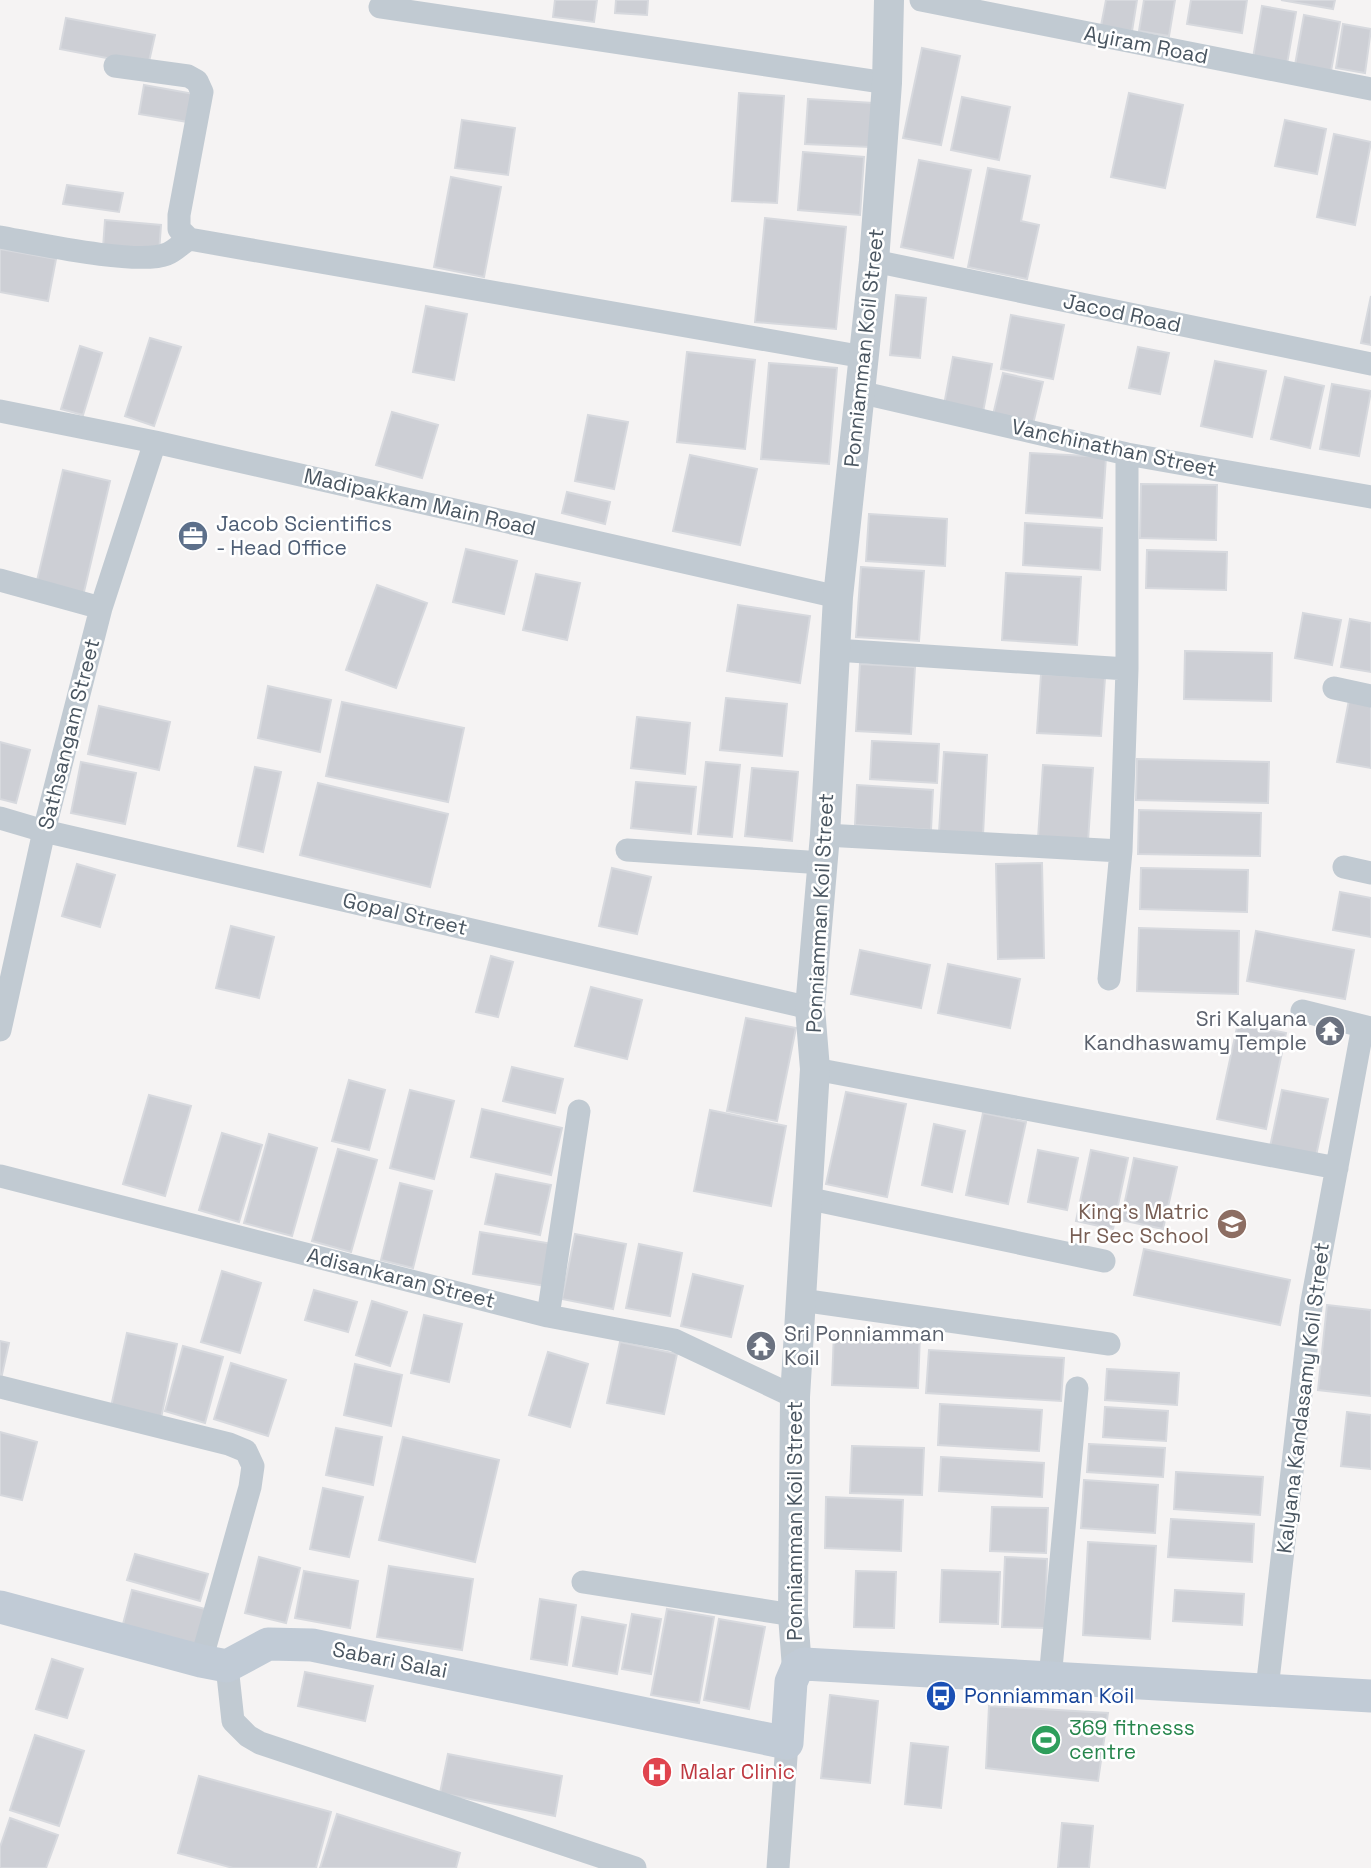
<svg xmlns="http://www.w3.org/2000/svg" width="1371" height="1868" font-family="'Space Grotesk',sans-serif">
<rect width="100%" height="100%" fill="#f5f3f3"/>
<path fill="#cdcfd5" stroke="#d7d9de" stroke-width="2" d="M555,0H597L594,22L553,17Z
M616,0H648L647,15L615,13Z
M1106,0H1137L1132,31L1101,26Z
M1144,0H1175L1169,36L1139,31Z
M1191,0H1247L1242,33L1187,24Z
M1281,0H1335L1333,9Z
M1262,6L1296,12L1287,64L1253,58Z
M1304,15L1340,22L1331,71L1295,65Z
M66,18L155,35L148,66L60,49Z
M1343,24L1371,29L1365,73L1336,68Z
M922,48L960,56L941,145L903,138Z
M144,85L194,94L188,122L139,114Z
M739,93L784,96L777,203L732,201Z
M1129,93L1183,105L1165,188L1111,177Z
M962,97L1010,107L999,160L951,150Z
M808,99L873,103L870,147L805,144Z
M462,120L515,128L508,175L455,168Z
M1285,120L1326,129L1317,174L1275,166Z
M1334,134L1371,142L1355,225L1317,217Z
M803,152L864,157L860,215L798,210Z
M919,160L971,170L953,258L901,247Z
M988,168L1030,176L1021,221L1039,225L1027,279L968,267Z
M451,177L501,187L484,277L434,267Z
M67,185L123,193L119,212L63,204Z
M765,218L846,227L836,329L755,322Z
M105,220L161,225L159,253L103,248Z
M0,249L56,259L48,301L0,292Z
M896,295L926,298L920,358L890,355Z
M1371,296V345L1361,343Z
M426,306L467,314L454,380L413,372Z
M1011,315L1064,325L1053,379L1001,369Z
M150,338L181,347L154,426L125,416Z
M80,346L102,353L83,415L61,409Z
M1138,347L1169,353L1160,394L1129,388Z
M687,352L755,360L745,449L677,442Z
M953,357L992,364L983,412L944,405Z
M1215,361L1266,371L1252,437L1201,426Z
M769,363L837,368L829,464L761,459Z
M1003,373L1043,382L1033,424L993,415Z
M1285,377L1324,386L1310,448L1271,439Z
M1332,384L1371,391L1359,456L1320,449Z
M392,412L438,425L422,478L376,465Z
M588,415L628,422L614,489L575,481Z
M1030,453L1106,457L1102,518L1026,513Z
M690,455L757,469L740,545L673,531Z
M63,470L110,481L83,596L36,585Z
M1141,484L1217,485L1216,540L1140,538Z
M567,492L610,502L605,524L562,513Z
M869,514L947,519L945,566L866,561Z
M1025,523L1102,528L1100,570L1023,565Z
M466,549L517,561L504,614L453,602Z
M1147,550L1227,552L1226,590L1146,588Z
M861,567L924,571L919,641L856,637Z
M1006,573L1081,577L1077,645L1002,640Z
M536,574L580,583L567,640L523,630Z
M377,585L427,603L396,688L346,670Z
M738,605L810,616L800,683L727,671Z
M1303,613L1341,620L1332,665L1295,658Z
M1350,619L1371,623V672L1341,667Z
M1185,651L1272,653L1271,701L1184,699Z
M860,664L915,667L911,734L856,731Z
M1041,674L1105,678L1101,736L1037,733Z
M268,686L331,700L320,752L258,738Z
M1350,695L1371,699V768L1337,762Z
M726,698L787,704L782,756L720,750Z
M342,702L464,728L448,802L326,776Z
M99,706L170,722L159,770L88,754Z
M637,717L690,723L685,774L631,768Z
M872,741L939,744L937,783L870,779Z
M0,742L30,750L16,803L0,799Z
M944,752L987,755L983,835L939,832Z
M1137,759L1269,762L1268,803L1136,800Z
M81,762L136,773L125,824L71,813Z
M706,762L740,765L732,837L698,834Z
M1043,765L1093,768L1088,841L1038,838Z
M255,767L281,772L263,852L238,846Z
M752,768L798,772L792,841L745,836Z
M636,782L696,787L691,834L631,828Z
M318,783L448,814L430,887L300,855Z
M857,785L933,790L931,830L855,825Z
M1139,810L1261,813L1260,856L1138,854Z
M1042,863L1044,958L998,959L996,864Z
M77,864L115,875L100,927L62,916Z
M612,868L651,877L637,934L599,926Z
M1141,868L1248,870L1247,912L1140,909Z
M1340,892L1371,898V937L1333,930Z
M231,926L274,937L259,998L216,988Z
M1139,928L1239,931L1238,994L1137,991Z
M1256,931L1354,950L1345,999L1247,981Z
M860,950L930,965L921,1008L851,994Z
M491,956L513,962L498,1017L476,1012Z
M948,964L1020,979L1010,1028L938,1013Z
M591,987L642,1000L627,1059L575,1046Z
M746,1018L796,1028L777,1121L727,1111Z
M1238,1023L1286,1033L1266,1129L1217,1119Z
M512,1067L563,1079L555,1113L503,1101Z
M349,1080L385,1090L369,1150L332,1141Z
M410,1090L454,1101L434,1179L390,1168Z
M1282,1090L1328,1099L1316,1156L1270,1147Z
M846,1092L906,1104L887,1197L826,1184Z
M149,1095L191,1106L165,1196L123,1184Z
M482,1109L562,1128L551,1175L471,1157Z
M710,1110L786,1126L771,1206L694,1191Z
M983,1113L1026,1122L1008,1204L966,1195Z
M934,1124L965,1131L952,1192L922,1185Z
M222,1133L262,1145L239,1222L199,1210Z
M269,1134L317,1148L292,1236L244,1223Z
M338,1149L377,1160L351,1252L312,1241Z
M1038,1150L1078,1158L1067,1210L1028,1202Z
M1091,1150L1128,1158L1113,1229L1076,1221Z
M1134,1158L1177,1167L1163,1229L1121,1220Z
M496,1174L551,1185L540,1235L485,1224Z
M400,1183L432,1191L413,1268L381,1260Z
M480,1232L553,1244L546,1286L473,1274Z
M575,1234L626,1244L613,1309L562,1299Z
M639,1244L682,1253L670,1316L626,1308Z
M1144,1249L1290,1280L1280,1325L1134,1295Z
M222,1271L261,1283L240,1353L201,1342Z
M693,1274L743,1286L731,1337L681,1326Z
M314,1290L357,1302L348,1332L305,1320Z
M372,1301L407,1312L390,1366L356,1355Z
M1327,1305L1371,1310V1396L1318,1390Z
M424,1315L462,1324L449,1382L411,1373Z
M834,1331L920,1334L918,1388L832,1385Z
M127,1333L177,1344L161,1418L111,1407Z
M0,1341L9,1343L1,1379H0Z
M620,1342L677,1354L664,1414L607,1403Z
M183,1346L223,1357L205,1423L165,1411Z
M929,1350L1064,1358L1061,1401L926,1393Z
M548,1352L588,1364L570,1427L529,1415Z
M231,1363L286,1380L268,1436L214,1419Z
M355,1364L402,1375L391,1426L344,1415Z
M1107,1369L1179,1373L1177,1405L1105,1400Z
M940,1404L1042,1410L1039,1451L938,1445Z
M1105,1407L1168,1411L1166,1441L1103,1437Z
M1347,1412L1371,1415V1469L1341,1466Z
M336,1428L382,1437L373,1485L326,1475Z
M0,1432L37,1442L22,1500L0,1495Z
M403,1437L499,1460L475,1562L379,1540Z
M1089,1444L1165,1448L1163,1477L1087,1472Z
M852,1446L924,1448L922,1495L850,1493Z
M941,1457L1044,1463L1042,1497L939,1491Z
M1176,1472L1263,1477L1260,1515L1174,1509Z
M1084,1480L1158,1485L1155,1533L1081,1528Z
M323,1488L363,1497L349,1557L310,1549Z
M826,1497L903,1500L901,1551L825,1548Z
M992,1507L1048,1508L1046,1553L990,1551Z
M1171,1519L1254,1524L1252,1562L1168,1557Z
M1088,1542L1156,1546L1150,1639L1083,1635Z
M135,1554L208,1574L200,1601L127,1580Z
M259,1557L300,1568L286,1623L245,1613Z
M1005,1557L1047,1559L1045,1628L1002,1627Z
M389,1566L473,1579L462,1650L377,1637Z
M942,1570L1000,1572L998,1624L940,1622Z
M304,1571L358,1581L350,1628L295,1618Z
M856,1571L896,1572L894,1628L854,1627Z
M132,1590L205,1609L196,1647L122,1628Z
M1175,1590L1244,1594L1242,1625L1173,1621Z
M540,1599L576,1605L567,1665L531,1659Z
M667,1609L714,1617L699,1703L651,1695Z
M632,1614L661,1619L651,1674L622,1669Z
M582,1617L626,1625L617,1674L573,1666Z
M719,1619L765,1627L749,1709L704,1700Z
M52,1659L83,1669L67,1718L36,1709Z
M305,1672L373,1686L365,1721L298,1706Z
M830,1695L878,1701L870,1783L821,1778Z
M989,1706L1108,1713L1098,1781L986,1768Z
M35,1735L84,1751L59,1826L10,1810Z
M911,1743L948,1747L941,1808L905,1804Z
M448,1754L562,1776L555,1816L440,1793Z
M199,1776L331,1812L316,1868H233L178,1853Z
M337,1814L460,1853L456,1868H320Z
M10,1818L58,1835L46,1868H0V1847Z
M1062,1823L1093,1826L1089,1868H1058Z"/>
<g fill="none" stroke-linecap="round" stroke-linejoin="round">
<path stroke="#c1cad2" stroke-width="23" d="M921,0L1371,89
M380,7L887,83
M115,66L188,76L197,81L202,92L179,215V229L189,239L864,357
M0,237C34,243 138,266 167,254C175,251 182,243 189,239
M874,261L1371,364
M859,392L1127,454L1371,497
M0,411L155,442L838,597
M0,580L101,608
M835,650L1127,669
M1334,688L1371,696
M0,818L44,831L810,1008
M825,835L1121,851L1127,669V454
M627,850L823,863
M1344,867L1371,873
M1109,979L1121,851
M1302,1011L1371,1028
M0,1030L44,831L101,608L155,442
M815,1069L1337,1168
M0,1176L548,1316L674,1340L795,1397
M806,1198L1104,1261
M801,1300L1109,1344
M548,1316L579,1111
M0,1387L229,1444L246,1451L253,1466L250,1487L201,1661
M583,1582L793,1615
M227,1666L233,1721L248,1736L260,1743L635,1868
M1050,1679L1077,1388
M1267,1689L1311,1307L1363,1026
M778,1868L787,1743"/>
<path stroke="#c1cad2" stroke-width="30" d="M797,1668L793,1615L795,1397L815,1069L810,1008L825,835L838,597L874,261L887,83L889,0"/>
<path stroke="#c1cbd6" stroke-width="33" d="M0,1607L201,1661L227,1666L268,1644L312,1645L787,1743L791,1682L797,1668L804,1664L1371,1696"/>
</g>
<defs>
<g id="office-disc" transform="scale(1.575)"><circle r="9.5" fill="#5c6f8a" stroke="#fff"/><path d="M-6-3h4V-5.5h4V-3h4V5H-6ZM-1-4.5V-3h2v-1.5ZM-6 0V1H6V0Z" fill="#fff"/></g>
<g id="temple-disc" transform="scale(1.575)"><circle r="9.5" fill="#6b7280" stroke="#fff"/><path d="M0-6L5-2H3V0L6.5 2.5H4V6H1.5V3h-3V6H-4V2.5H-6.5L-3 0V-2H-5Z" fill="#fff"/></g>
<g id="school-disc" transform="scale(1.575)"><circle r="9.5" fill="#8d6e63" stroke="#fff"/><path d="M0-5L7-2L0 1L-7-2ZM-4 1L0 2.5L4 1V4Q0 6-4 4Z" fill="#fff"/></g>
<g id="bus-disc" transform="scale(1.575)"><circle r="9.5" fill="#1a4fb4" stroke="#fff"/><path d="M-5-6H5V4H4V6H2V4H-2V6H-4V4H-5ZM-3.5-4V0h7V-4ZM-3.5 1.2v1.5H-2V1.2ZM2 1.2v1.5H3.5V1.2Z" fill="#fff"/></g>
<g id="stadium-disc" transform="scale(1.575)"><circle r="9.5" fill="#2e9e5b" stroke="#fff"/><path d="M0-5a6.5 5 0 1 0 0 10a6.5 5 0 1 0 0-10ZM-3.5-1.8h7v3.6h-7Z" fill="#fff"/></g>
<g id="hospital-disc" transform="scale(1.575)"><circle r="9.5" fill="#e0444e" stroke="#fff"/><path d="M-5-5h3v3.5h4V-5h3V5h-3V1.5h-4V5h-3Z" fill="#fff"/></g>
</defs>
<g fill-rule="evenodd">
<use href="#office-disc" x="193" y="536"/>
<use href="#temple-disc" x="1330" y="1031"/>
<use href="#school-disc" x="1232" y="1224"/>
<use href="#temple-disc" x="761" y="1346"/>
<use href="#bus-disc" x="941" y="1696"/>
<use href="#stadium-disc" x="1046" y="1740"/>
<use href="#hospital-disc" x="657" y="1772"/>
</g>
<g text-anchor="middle" stroke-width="5" stroke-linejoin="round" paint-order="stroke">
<g font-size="21" fill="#4a5661" stroke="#fff">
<text transform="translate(1146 45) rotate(11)" y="7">Ayiram Road</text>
<text transform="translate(1122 313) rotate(12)" y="7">Jacod Road</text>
<text transform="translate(864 348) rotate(-84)" y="7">Ponniamman Koil Street</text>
<text transform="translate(1114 448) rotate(12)" y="7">Vanchinathan Street</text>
<text transform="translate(420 502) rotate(13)" y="7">Madipakkam Main Road</text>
<text transform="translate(69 734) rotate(-76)" y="7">Sathsangam Street</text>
<text transform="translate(820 913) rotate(-87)" y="7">Ponniamman Koil Street</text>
<text transform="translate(405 914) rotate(13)" y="7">Gopal Street</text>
<text transform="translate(401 1278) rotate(14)" y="7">Adisankaran Street</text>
<text transform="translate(1303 1398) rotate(-83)" y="7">Kalyana Kandasamy Koil Street</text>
<text transform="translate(795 1521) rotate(-90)" y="7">Ponniamman Koil Street</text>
<text transform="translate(390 1660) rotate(11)" y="7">Sabari Salai</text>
</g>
<g font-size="21" fill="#4e5e75" stroke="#fff" text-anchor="start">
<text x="216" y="531">Jacob Scientifics<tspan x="216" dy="24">- Head Office</tspan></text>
</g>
<g font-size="21" fill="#5b616d" stroke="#fff" text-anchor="end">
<text x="1307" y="1026">Sri Kalyana<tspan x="1307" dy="24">Kandhaswamy Temple</tspan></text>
<text x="784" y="1341" text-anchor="start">Sri Ponniamman<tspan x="784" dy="24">Koil</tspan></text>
</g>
<g font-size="21" fill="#785e54" stroke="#fff" text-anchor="end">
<text x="1209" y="1219">King's Matric<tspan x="1209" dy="24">Hr Sec School</tspan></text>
</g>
<g font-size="21" fill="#164399" stroke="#fff" text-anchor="start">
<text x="964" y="1703">Ponniamman Koil</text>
</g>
<g font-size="21" fill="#27864d" stroke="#fff" text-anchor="start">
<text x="1069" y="1735">369 fitnesss<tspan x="1069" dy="24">centre</tspan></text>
</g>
<g font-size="21" fill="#be3a42" stroke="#fff" text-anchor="start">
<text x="680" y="1779">Malar Clinic</text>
</g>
</g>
</svg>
